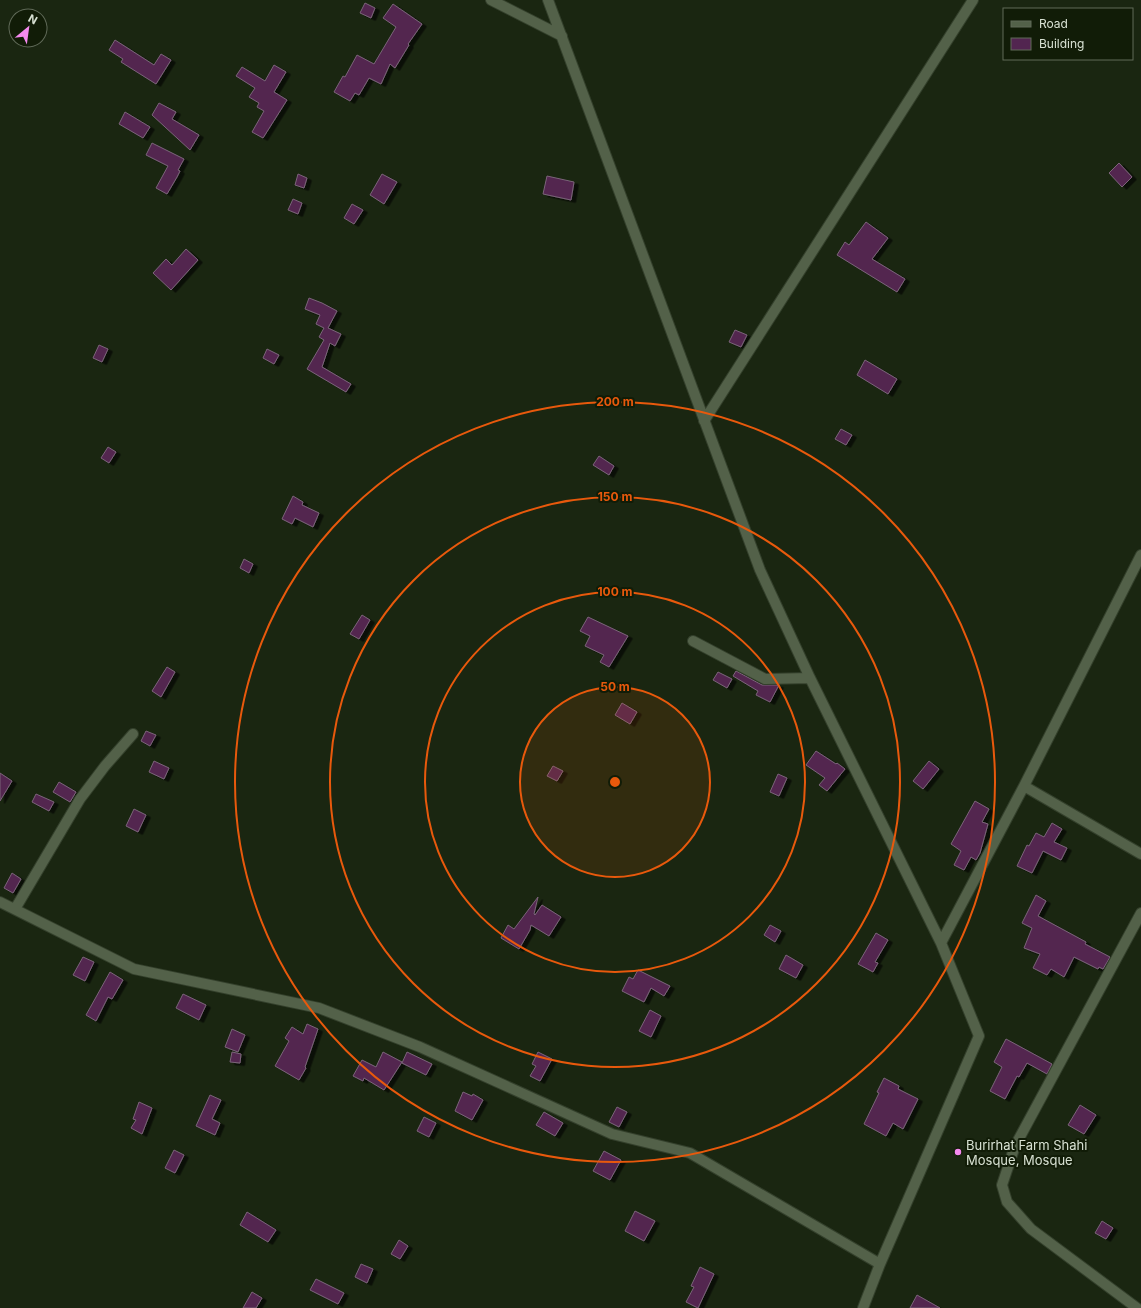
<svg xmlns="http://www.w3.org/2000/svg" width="1141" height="1308" font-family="Inter,sans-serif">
<defs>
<filter id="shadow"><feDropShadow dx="4.5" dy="2.5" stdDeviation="0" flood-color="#0009"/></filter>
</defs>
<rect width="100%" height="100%" fill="#1a2611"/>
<path fill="#522550" stroke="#7b6479" filter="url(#shadow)" d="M365,3L375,8L371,18L360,13Z
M393,4L422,24L408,44L409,45L395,68L390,64L381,84L369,78L359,95L355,93L350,101L334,92L343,76L345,77L357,55L374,64L396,27L383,18Z
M115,40L154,65L161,54L171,60L156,84L121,62L123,59L109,50Z
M274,65L286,72L274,92L287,100L263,138L252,132L264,111L257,107L259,103L249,97L255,88L236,76L242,67L265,81Z
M159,103L176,112L172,119L199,135L190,150L152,115Z
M125,112L150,127L143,138L119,124Z
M152,143L184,159L178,170L180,171L177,177L167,194L156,188L168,166L146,155Z
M1119,163L1132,177L1122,187L1109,173Z
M298,174L307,178L304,188L295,185Z
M382,174L397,182L384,204L370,195Z
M547,176L574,182L571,200L543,194Z
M293,199L302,203L298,214L288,210Z
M352,204L363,210L354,224L344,218Z
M866,222L888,238L872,259L905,279L897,292L837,255L845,242L849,245Z
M186,249L198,260L171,290L153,273L166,259L172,265Z
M309,298L322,303L337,311L328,328L341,334L335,346L330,343L322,367L351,384L346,392L307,369L324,340L319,337L324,328L316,324L320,315L305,309Z
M735,330L747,335L741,347L729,342Z
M99,345L108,349L102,362L93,358Z
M267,349L279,355L274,364L263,358Z
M865,360L897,379L888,394L857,375Z
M841,429L852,435L846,445L835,439Z
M108,447L116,452L109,463L101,458Z
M599,456L614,466L609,475L593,465Z
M293,496L303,502L302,505L319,513L313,527L295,518L292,524L282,519Z
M244,559L253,564L249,573L240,568Z
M362,615L370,620L359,639L350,634Z
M588,617L628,636L609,667L600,662L604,655L585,646L590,636L580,631Z
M167,667L175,672L161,697L152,691Z
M736,671L762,685H779L770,702L756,695L758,691L733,676Z
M718,672L732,679L727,688L713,680Z
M622,703L637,712L630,724L615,715Z
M146,731L156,735L150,746L141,741Z
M816,751L836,764L837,763L845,769L827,791L819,785L825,778L806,765Z
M154,761L169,768L164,779L149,772Z
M929,761L939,769L923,789L913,781Z
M553,766L563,771L557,781L547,776Z
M0,773L12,781L0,801Z
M778,774L787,778L779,796L770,792Z
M59,782L76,792L70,802L53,792Z
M36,794L54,802L49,811L32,802Z
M975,801L989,809L982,822L988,824L980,853L976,860L971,857L964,870L954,865L961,851L951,844Z
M134,809L146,815L138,832L126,826Z
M1052,823L1062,829L1054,842L1067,848L1061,860L1043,851L1032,873L1017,866L1027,845L1029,846L1036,833L1044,837Z
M12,873L21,879L13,893L4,888Z
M1036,895L1046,901L1038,916L1086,942L1085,944L1110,957L1103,969L1099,967L1098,969L1074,957L1064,977L1051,969L1047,975L1033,968L1040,954L1024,948L1032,928L1022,923Z
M538,897L534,914L535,915L542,905L561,917L549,936L531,925L530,930L519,949L501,938L508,925L514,929Z
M770,925L781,931L775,942L764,935Z
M876,933L888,940L875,962L878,963L873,972L858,964Z
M786,955L803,965L796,978L779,969Z
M83,957L94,962L85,981L73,975Z
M638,970L670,986L664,996L651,988L644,1002L622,991L629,977L633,979Z
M110,972L123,980L112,999L108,997L96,1021L86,1015Z
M183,994L206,1005L199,1020L176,1008Z
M650,1010L661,1016L651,1037L639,1031Z
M307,1024L318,1029L305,1067L306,1068L299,1080L275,1066L289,1041L285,1038L292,1027L303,1034Z
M232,1029L245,1035L238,1052L225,1047Z
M1006,1039L1052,1064L1047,1074L1027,1063L1019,1077L1017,1076L1005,1099L990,1091L1002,1067L994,1062Z
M232,1052L241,1054L240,1063L230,1062Z
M383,1052L402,1062L384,1090L364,1078L363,1081L353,1076L362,1060L376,1067Z
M407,1052L432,1064L426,1075L402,1063Z
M538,1052L552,1059L540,1081L530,1076L536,1066L532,1064Z
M884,1078L899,1086L898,1089L918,1099L903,1129L893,1123L886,1136L864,1124L879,1093L877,1092Z
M463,1092L472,1096L473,1094L483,1100L472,1120L455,1111Z
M210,1095L221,1100L212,1119L220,1123L215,1135L196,1126Z
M139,1102L152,1108L142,1134L131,1128L136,1120L133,1119Z
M1080,1105L1096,1115L1084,1134L1068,1125Z
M617,1107L627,1112L619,1127L609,1122Z
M544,1112L563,1123L555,1136L536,1125Z
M424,1117L436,1123L429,1137L417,1131Z
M174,1150L184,1155L175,1173L165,1168Z
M604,1151L621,1160L610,1180L593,1171Z
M635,1211L655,1221L644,1241L625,1231Z
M247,1212L276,1230L268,1242L240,1225Z
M1102,1221L1113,1228L1106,1239L1095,1233Z
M399,1240L408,1246L400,1259L391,1254Z
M361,1264L373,1269L367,1283L355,1277Z
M700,1267L714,1274L698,1308L686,1302L694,1287L691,1286Z
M316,1279L344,1293L338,1304L310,1290Z
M252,1292L262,1298L256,1308H243Z
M917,1295L940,1308H910Z"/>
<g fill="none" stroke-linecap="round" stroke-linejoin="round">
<g stroke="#34402c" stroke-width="12">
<path id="minor" d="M491,0L562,36
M548,0L760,570L810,678L941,943L979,1036L880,1264L863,1308
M704,421L973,0
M693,641L765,679L810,678
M1024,786L1141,854
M0,902L134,969L319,1008L420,1047L612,1134L690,1153L880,1264
M15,909L80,799L105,766L133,734
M941,943L1024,786L1141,555
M1137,1308L1031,1229L1007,1202L1002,1185L1015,1146L1141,913"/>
</g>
<use href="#minor" stroke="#536149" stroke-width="10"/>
</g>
<circle cx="615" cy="782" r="95" fill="#e8590c" fill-opacity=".12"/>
<g fill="none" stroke="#e8590c" stroke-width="2">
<circle cx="615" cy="782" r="95"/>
<circle cx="615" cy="782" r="190"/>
<circle cx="615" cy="782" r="285"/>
<circle cx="615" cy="782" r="380"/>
</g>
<circle fill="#f589ef" stroke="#111c07" stroke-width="1.5" cx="958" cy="1152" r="4"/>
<g text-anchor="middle" stroke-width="4" stroke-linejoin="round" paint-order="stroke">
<g font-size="13" fill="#d7e0d2" stroke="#111c07" text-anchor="start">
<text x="966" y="1150">Burirhat Farm Shahi<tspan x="966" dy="15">Mosque, Mosque</tspan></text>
</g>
</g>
<circle cx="615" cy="782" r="6" fill="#e8590c" stroke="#111c07" stroke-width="2"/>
<g font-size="12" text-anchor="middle" font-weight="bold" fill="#e8590c" stroke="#111c07" stroke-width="4" stroke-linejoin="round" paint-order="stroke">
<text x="615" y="406">200 m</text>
<text x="615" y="501">150 m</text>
<text x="615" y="596">100 m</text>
<text x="615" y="691">50 m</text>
</g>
<rect x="1003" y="8" width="130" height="52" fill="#111c07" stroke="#606a58"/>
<rect x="1011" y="21" width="20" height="6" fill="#536149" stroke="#606a58"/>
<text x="1039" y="28" font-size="12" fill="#d7e0d2">Road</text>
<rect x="1011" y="38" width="20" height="12" fill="#522550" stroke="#606a58"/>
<text x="1039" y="48" font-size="12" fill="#d7e0d2">Building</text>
<g transform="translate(28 28) rotate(29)"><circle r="19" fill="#111c07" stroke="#606a58"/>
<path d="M0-3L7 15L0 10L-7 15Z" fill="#f589ef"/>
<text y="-6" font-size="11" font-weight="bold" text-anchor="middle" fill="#d7e0d2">N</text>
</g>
</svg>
